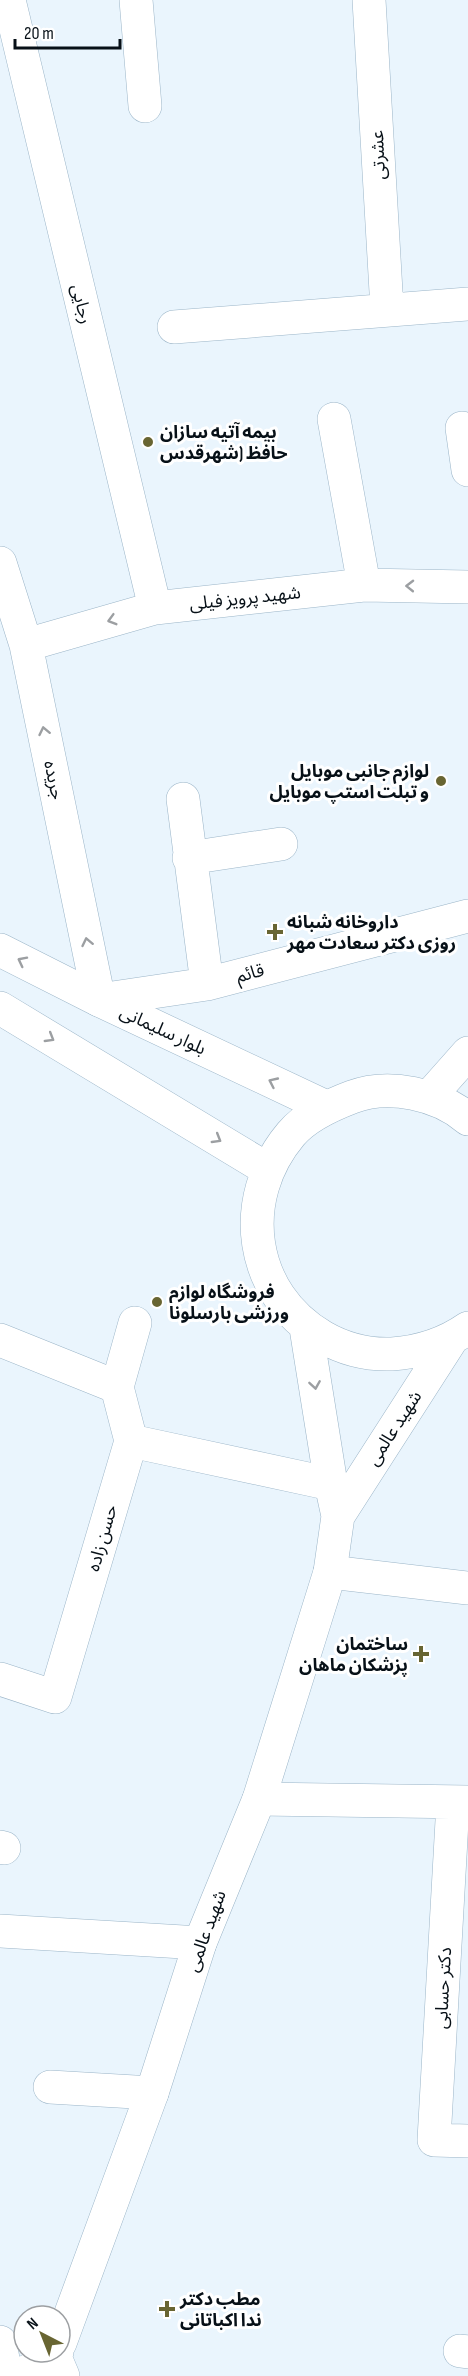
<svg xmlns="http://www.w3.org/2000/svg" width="468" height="2376" font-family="'Sofia Sans Condensed','Noto Sans Arabic',sans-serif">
<rect width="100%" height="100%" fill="#eaf5fd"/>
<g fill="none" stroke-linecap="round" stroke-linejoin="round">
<g stroke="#9bb5c8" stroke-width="34">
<path id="minor" d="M9,0L155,608
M136,0L145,106
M369,0L387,309
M174,327L468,304
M334,419L364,585
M462,428L468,470
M0,563L26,645L99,1000L207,984L468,916
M26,645L155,608L364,585L468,587
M183,799L207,984
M189,858L281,844
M429,1097L468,1053
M0,1340L117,1387
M131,1441L331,1484
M330,1572L468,1588
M0,1679L55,1697L131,1441L117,1387L135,1323
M259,1799L468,1802
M453,1803L434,2140L468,2141
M0,1847L4,1848
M0,1931L200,1943
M50,2087L152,2093
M0,2342L6,2376
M460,2351L468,2352
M18,2376L55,2357"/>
</g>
<g stroke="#9bb5c8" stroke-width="34">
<path id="major" d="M0,950L99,1000L326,1107
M0,1008L267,1169
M468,1119C439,1094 389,1083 352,1097C331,1105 306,1116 291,1134C236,1199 249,1294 323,1337C344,1349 368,1355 392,1354C420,1352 445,1344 468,1328
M306,1328L331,1484L338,1516L451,1340
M60,2343L152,2093L200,1943L259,1799L330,1572L338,1516
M57,2352L55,2357L63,2376"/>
</g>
<use href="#minor" stroke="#fff" stroke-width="33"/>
<use href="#major" stroke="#fff" stroke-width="33"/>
</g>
<defs><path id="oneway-chevron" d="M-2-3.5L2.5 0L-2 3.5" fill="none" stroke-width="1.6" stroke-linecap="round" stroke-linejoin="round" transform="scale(1.5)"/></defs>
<g stroke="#9c9fa2">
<use href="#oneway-chevron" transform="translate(410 586) rotate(-179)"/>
<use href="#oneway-chevron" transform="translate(112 620) rotate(164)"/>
<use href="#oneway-chevron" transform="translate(44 731) rotate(-102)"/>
<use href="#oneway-chevron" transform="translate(87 942) rotate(-102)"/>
<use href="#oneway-chevron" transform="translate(22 961) rotate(-153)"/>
<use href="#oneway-chevron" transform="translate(50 1038) rotate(31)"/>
<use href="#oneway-chevron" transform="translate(273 1082) rotate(-155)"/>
<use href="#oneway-chevron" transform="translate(217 1139) rotate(31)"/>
<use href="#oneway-chevron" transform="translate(315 1385) rotate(81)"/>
</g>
<g fill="#686532" stroke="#fff" stroke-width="2">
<circle cx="148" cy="442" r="6"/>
<circle cx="441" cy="781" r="6"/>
<path d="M272 923h6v6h6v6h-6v6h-6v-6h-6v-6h6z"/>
<circle cx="157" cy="1302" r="6"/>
<path d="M418 1645h6v6h6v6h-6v6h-6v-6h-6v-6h6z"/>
<path d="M164 2300h6v6h6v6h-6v6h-6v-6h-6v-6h6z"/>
</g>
<g text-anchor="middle" stroke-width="6" stroke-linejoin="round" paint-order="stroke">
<g font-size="18" fill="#071017" stroke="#fff">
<text transform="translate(378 155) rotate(-93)" y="6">عشرتی</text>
<text transform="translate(82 304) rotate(77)" y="6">رجایی</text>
<text transform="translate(245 598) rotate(-6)" y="6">شهید پرویز فیلی</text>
<text transform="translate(54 780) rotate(78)" y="6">جریده</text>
<text transform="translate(250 973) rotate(-15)" y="6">قائم</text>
<text transform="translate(163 1030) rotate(25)" y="6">بلوار سلیمانی</text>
<text transform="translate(394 1428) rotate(-57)" y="6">شهید عالمی</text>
<text transform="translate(102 1538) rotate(-74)" y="6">حسن زاده</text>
<text transform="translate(206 1931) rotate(-70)" y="6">شهید عالمی</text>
<text transform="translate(443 1988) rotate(-87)" y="6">دکتر حسابی</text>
</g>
<g font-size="18" font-weight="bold" fill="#071017" stroke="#fff" text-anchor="start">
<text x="160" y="438">بیمه آتیه سازان<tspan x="160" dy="21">حافظ (شهرقدس</tspan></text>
<text x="429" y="777" text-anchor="end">لوازم جانبی موبایل<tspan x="429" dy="21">و تبلت استپ موبایل</tspan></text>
<text x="287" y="928">داروخانه شبانه<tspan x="287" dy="21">روزی دکتر سعادت مهر</tspan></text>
<text x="169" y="1298">فروشگاه لوازم<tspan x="169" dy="21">ورزشی بارسلونا</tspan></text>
<text x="408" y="1650" text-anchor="end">ساختمان<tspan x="408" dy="21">پزشکان ماهان</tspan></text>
<text x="180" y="2305">مطب دکتر<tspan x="180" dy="21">ندا اکباتانی</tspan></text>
</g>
</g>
<g transform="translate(42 2334) rotate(318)"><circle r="28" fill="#ffffff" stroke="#9c9fa2" stroke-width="1.5"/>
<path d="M0-4.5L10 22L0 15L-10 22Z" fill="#686532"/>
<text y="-9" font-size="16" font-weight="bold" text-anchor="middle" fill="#071017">N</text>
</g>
<path d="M15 39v9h105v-9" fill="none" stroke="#071017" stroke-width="3"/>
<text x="24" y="39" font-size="18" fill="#071017" stroke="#ffffff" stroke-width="4.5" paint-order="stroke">20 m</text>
</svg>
